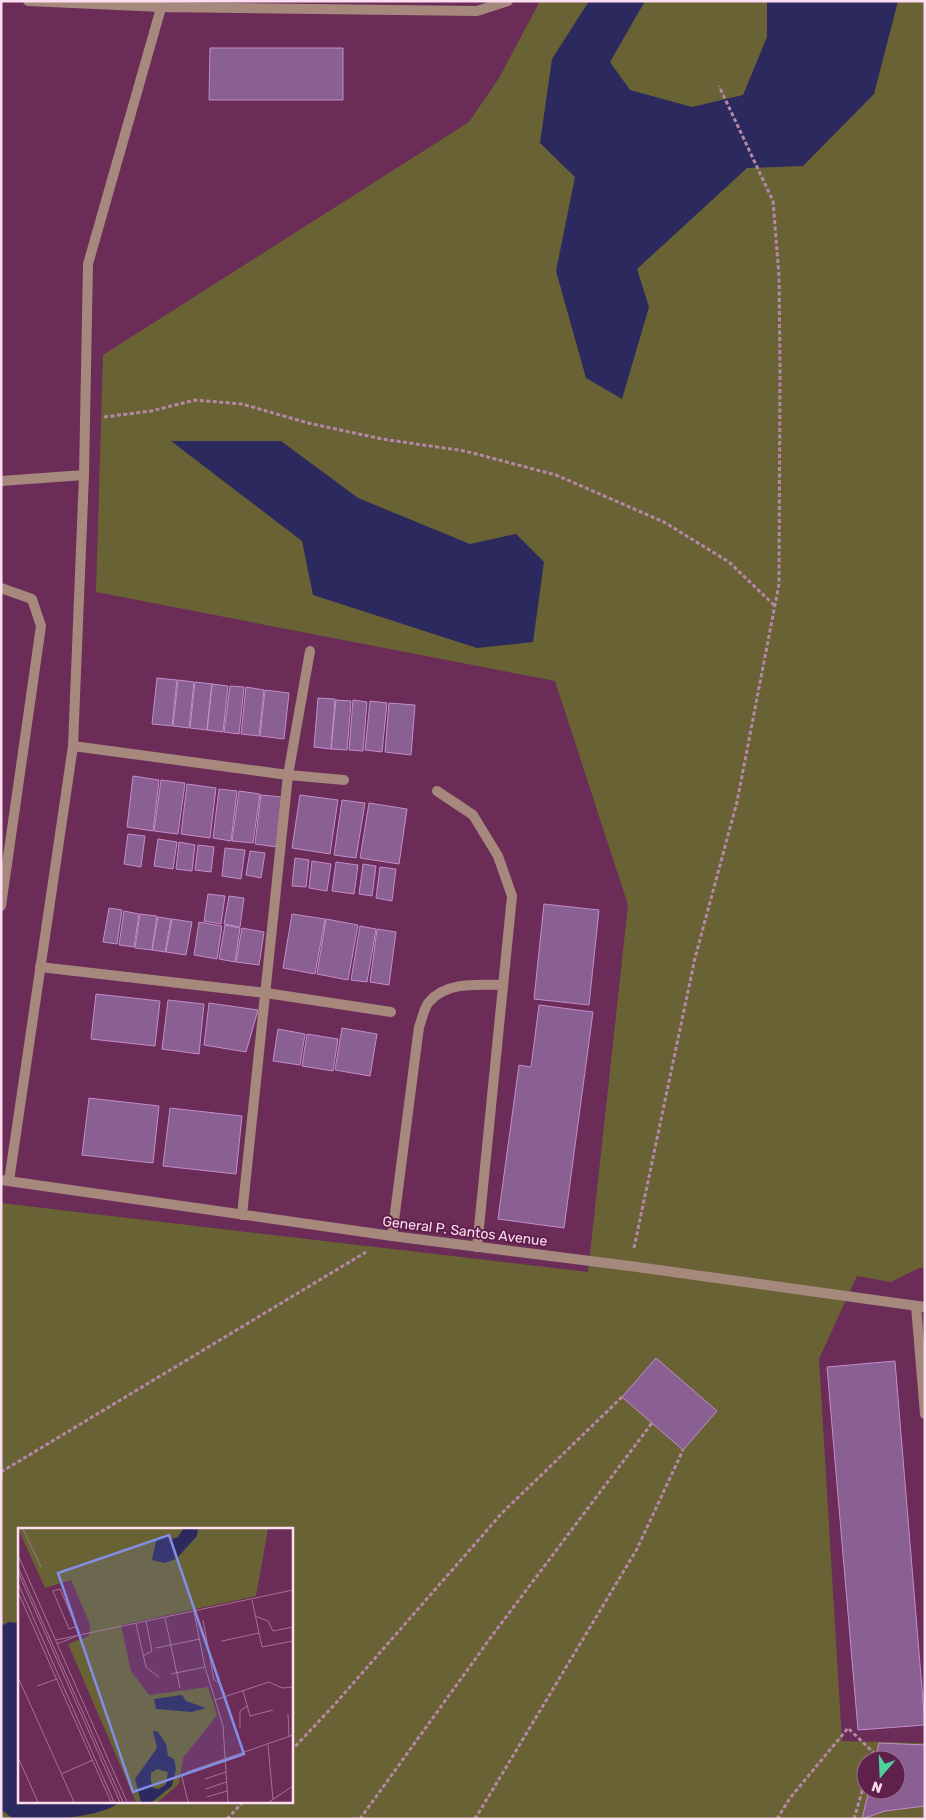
<svg xmlns="http://www.w3.org/2000/svg" width="926" height="1820" font-family="Rubik,sans-serif">
<rect width="100%" height="100%" fill="#6b2c57"/>
<path fill="#686235" fill-rule="evenodd" d="M540,1H925V1268H919L891,1282L857,1276L819,1359L842,1741L925,1743V1819H1V1203L588,1272L628,905L555,681L96,592L103,355L469,122L499,78ZM19,1529H291V1801H19ZM866,1760H896V1790H866Z"/>
<path fill="#2b295d" d="M589,1H645L610,62L630,90L692,107L743,95L767,37V1H898L874,94L803,166L747,168L637,269L649,307L622,399L586,378L556,271L575,177L540,143L552,59Z
M171,441H281L358,498L470,544L516,534L544,562L533,642L477,648L313,595L302,541Z
M9,1622L19,1623V1801H122C97,1820 46,1819 13,1819L1,1809V1626Z"/>
<path fill="#8a5f91" stroke="#c38ecd" d="M210,48H343V100H209Z
M157,678L177,680L172,726L152,724Z
M178,680L194,682L189,728L173,726Z
M195,682L212,684L207,730L190,728Z
M212,684L228,686L223,732L207,730Z
M230,686L244,687L239,734L224,732Z
M246,687L264,690L259,736L241,734Z
M265,690L289,693L284,739L260,736Z
M318,698L335,699L331,749L314,747Z
M336,700L351,701L347,750L331,749Z
M353,700L367,702L363,751L349,750Z
M370,701L387,703L382,752L365,750Z
M389,703L415,705L411,755L385,752Z
M133,776L159,780L153,831L127,827Z
M161,780L185,783L178,834L154,831Z
M187,784L216,788L210,838L181,834Z
M219,789L237,791L231,841L213,838Z
M239,791L260,794L253,843L232,841Z
M261,795L283,797L277,847L255,844Z
M300,795L338,800L330,854L292,848Z
M342,800L365,803L356,858L334,855Z
M369,803L407,809L399,864L360,858Z
M128,834L145,836L141,867L124,864Z
M158,839L177,842L173,869L154,866Z
M179,842L195,845L192,871L176,869Z
M198,845L214,847L211,872L195,870Z
M225,848L245,850L241,879L222,876Z
M250,851L265,853L261,878L246,875Z
M295,858L309,860L306,887L292,886Z
M312,861L331,864L327,891L309,888Z
M336,862L358,865L354,894L332,891Z
M363,864L376,866L372,896L359,894Z
M380,867L396,869L392,901L376,898Z
M208,894L225,896L221,924L204,921Z
M229,896L244,898L240,927L224,924Z
M544,904L599,910L589,1005L534,999Z
M109,908L122,910L117,944L103,942Z
M124,911L139,914L134,947L119,945Z
M140,914L157,916L152,950L135,948Z
M292,914L325,919L315,974L283,968Z
M158,917L171,919L165,952L152,950Z
M172,919L192,922L186,955L166,952Z
M326,919L358,925L348,980L317,974Z
M199,922L222,926L217,959L194,955Z
M225,925L240,928L235,962L219,959Z
M360,926L376,929L367,982L351,980Z
M242,928L264,932L259,965L236,962Z
M377,929L396,932L389,985L370,982Z
M96,994L160,1001L155,1046L91,1039Z
M168,1000L204,1004L199,1054L162,1049Z
M209,1003L258,1010L246,1052L204,1045Z
M539,1005L593,1012L564,1228L498,1219L519,1065L531,1067Z
M342,1028L377,1034L370,1076L335,1070Z
M278,1029L305,1034L300,1065L273,1061Z
M307,1034L338,1039L333,1071L302,1066Z
M89,1098L159,1106L153,1163L82,1155Z
M170,1108L242,1116L236,1174L163,1166Z
M656,1358L717,1411L683,1450L622,1397Z
M895,1361L925,1725L858,1730L827,1367Z
M879,1743L925,1745V1806L885,1811L862,1819L869,1790H896V1760H875Z"/>
<g fill="none" stroke-linecap="round" stroke-linejoin="round">
<path stroke="#b687a6" stroke-width="3" stroke-dasharray="4 2.5" stroke-linecap="butt" d="M104,417L151,411L195,400L242,404L308,423L382,439L465,451L556,475L664,522L729,562L774,605
M634,1248L695,958L737,802L779,584L780,368L779,276L773,201L719,86
M1,1472L366,1252
M291,1751L335,1704L502,1513L622,1397
M227,1819L244,1801
M360,1819L494,1633L652,1423
M475,1819L637,1549L683,1450
M777,1819L790,1798L848,1728L873,1752L871,1760
M854,1819L866,1778"/>
<path stroke="#a6887c" stroke-width="10" d="M1,481L84,475
M1,588L32,599L41,626L1,906
M73,746L288,775L344,780
M437,791L473,815L498,856L512,896L477,1247
M40,967L266,993L391,1012
M242,1215L288,775L310,651
M392,1236L419,1027C422,1020 424,1007 429,1002C447,981 478,985 503,985"/>
<path stroke="#a6887c" stroke-width="10" d="M28,1L161,7L477,11L508,1
M1,1180L392,1236L630,1266L925,1307
M9,1181L73,746L84,475L88,264L163,1
M916,1306L925,1414"/>
</g>
<g text-anchor="middle" stroke-width="4" stroke-linejoin="round" paint-order="stroke">
<g font-size="14" fill="#fdddf0" stroke="#5f214c">
<text transform="translate(465 1231) rotate(7)" y="5">General P. Santos Avenue</text>
</g>
</g>
<g transform="translate(18 1528)">
<rect width="275" height="275" fill="#6b2c57"/>
<path d="M0,1H250L238,68L103,97L113,143L131,167L190,159L199,187L165,230L161,256L140,274H118L50,116L71,108L72,96L53,52L27,60Z" fill="#686235"/>
<path d="M165,1H180L179,8L158,31L147,35L134,32L138,13L146,7L154,11L160,9ZM164,167L168,173L188,180L174,184L138,181L136,171ZM135,203L140,204L148,216L150,228L156,231L158,241L154,258L134,274H123L117,251L139,220ZM139,241L150,244L148,256L141,261L135,260L133,253V245Z" fill="#2b295d" fill-rule="evenodd"/>
<path fill="none" stroke="#a57394" stroke-width="1" d="M5,1L23,39M0,27L109,274M0,39L105,274M0,44L102,274M0,55L96,274M0,64L93,274M234,72L244,119L275,113M176,84L187,139L205,198L210,274M237,88L250,93L255,103L275,99M147,90L162,160M185,92L196,152L202,155L207,167M118,96L128,139L141,149M59,98L51,101L35,63L42,61L62,107M38,112L275,62M204,113L241,105M39,116L59,108M138,120L182,111M125,128L134,123L128,93M153,146L187,139M0,149L56,274M19,158L39,151M225,163L232,188L255,182M197,172L251,154L264,160L275,159M270,186L271,208M222,200V183L229,178M250,217L255,271M0,229L20,274M43,246L75,232M187,251L208,244M188,261L208,254M189,269L209,263M170,274L164,249L169,244L275,207M251,274L275,258"/>
<path fill="#828ee3" fill-opacity="0.15" stroke="#828ee3" stroke-width="2.5" d="M151,7L226,226L115,264L40,45Z"/>
<rect width="275" height="275" fill="none" stroke="#fdddf0" stroke-width="2.5"/>
</g>
<rect width="926" height="1820" fill="none" stroke="#fdddf0" stroke-width="5"/>
<g transform="translate(881 1775) rotate(199)"><circle r="24" fill="#5f214c" stroke="#9e6c8e"/>
<path d="M0-4L9 19L0 12L-9 19Z" fill="#4dd39a"/>
<text y="-8" font-size="14" font-weight="bold" text-anchor="middle" fill="#fdddf0">N</text>
</g>
</svg>
